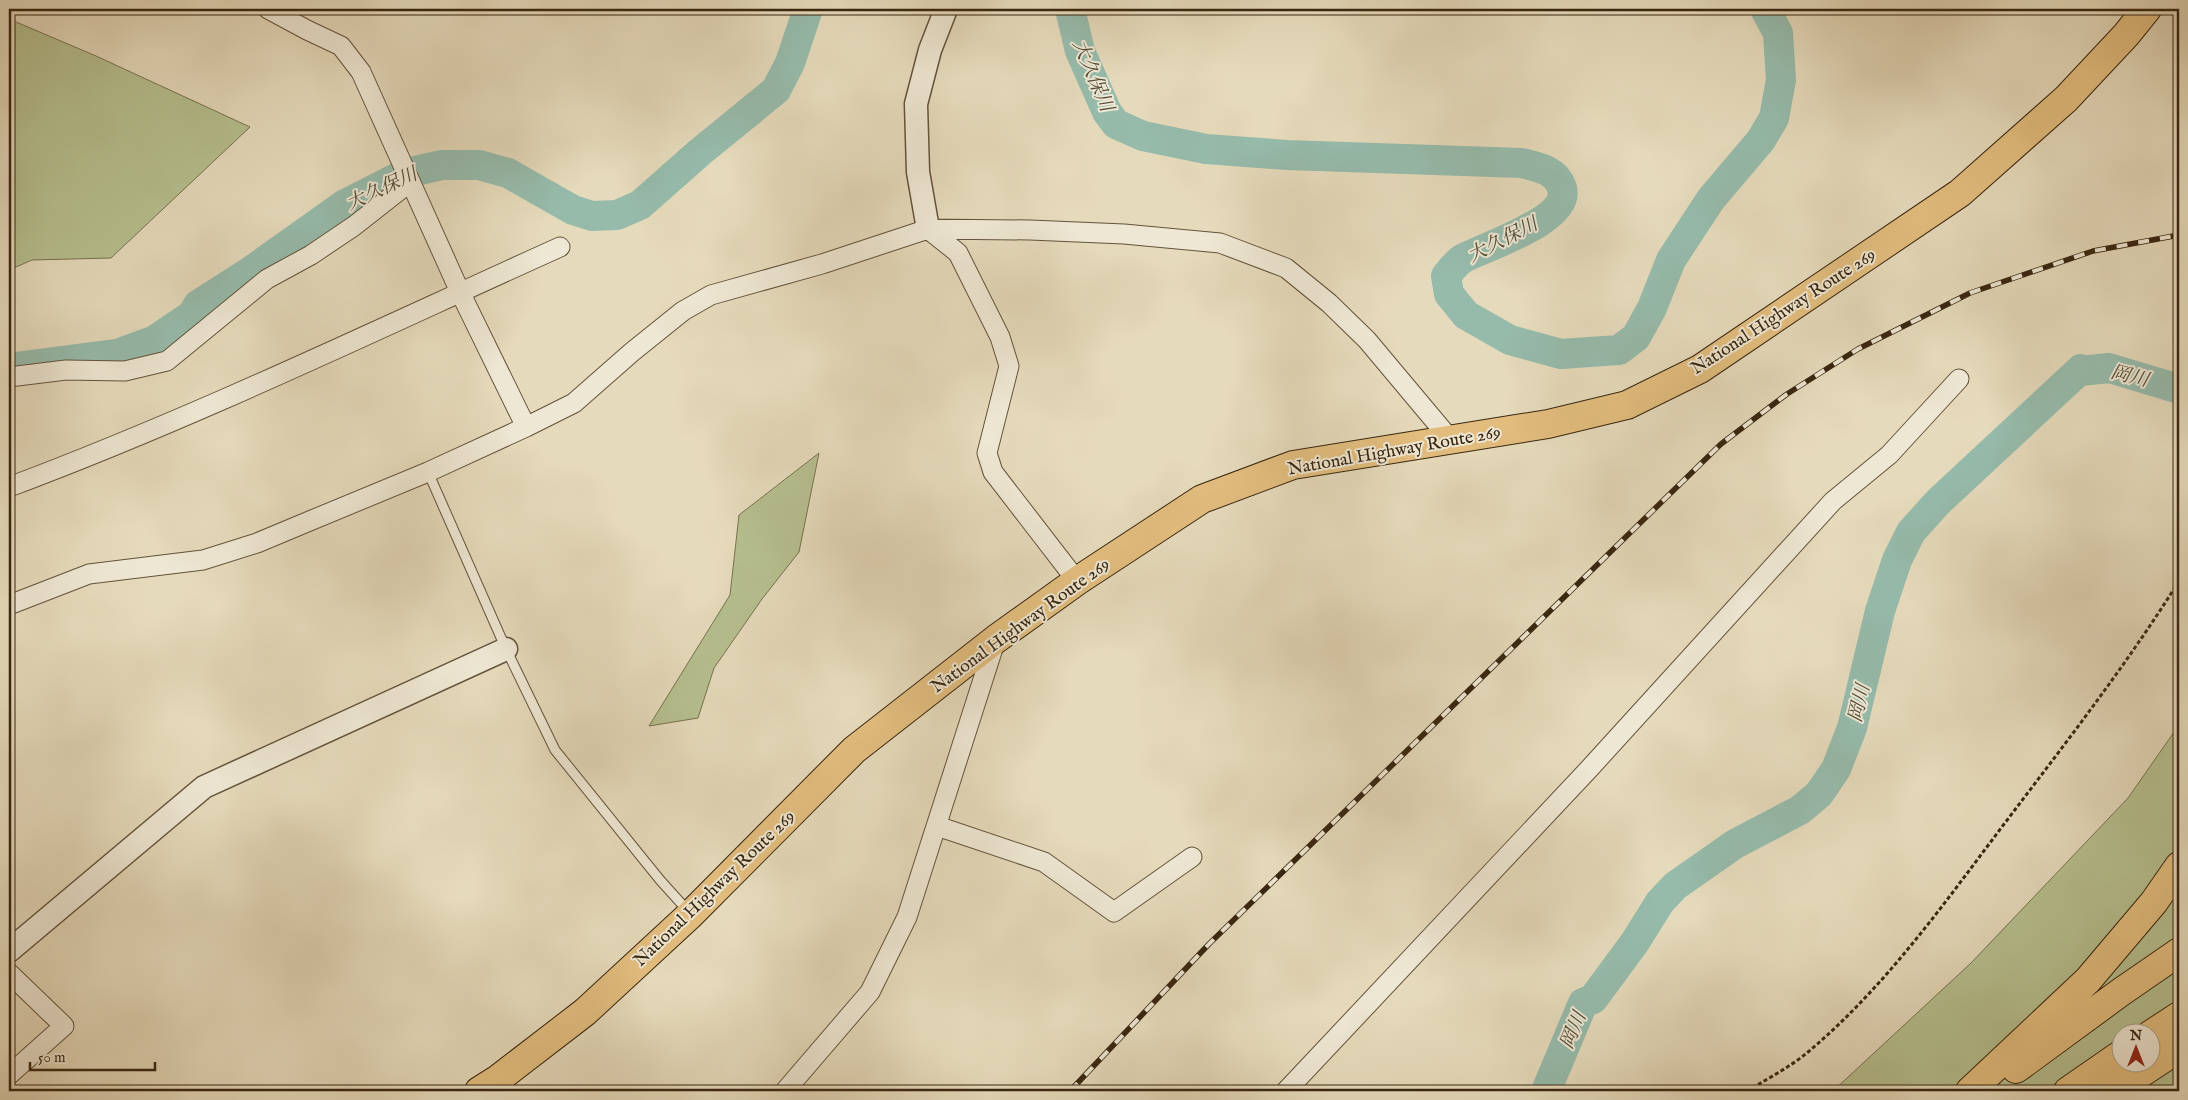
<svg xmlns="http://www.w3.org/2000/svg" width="2188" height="1100" font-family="'IM FELL English','Noto Serif JP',serif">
<rect width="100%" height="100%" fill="#e5dabb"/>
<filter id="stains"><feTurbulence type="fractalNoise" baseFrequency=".004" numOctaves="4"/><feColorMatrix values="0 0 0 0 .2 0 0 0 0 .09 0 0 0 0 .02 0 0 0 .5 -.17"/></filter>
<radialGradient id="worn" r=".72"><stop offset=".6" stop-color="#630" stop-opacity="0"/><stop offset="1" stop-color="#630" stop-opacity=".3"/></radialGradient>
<path fill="#b6bf8f" stroke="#777250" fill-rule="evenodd" d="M9,19L96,56L250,127L111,258L32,260L9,270Z
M819,453L799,552L762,599L714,668L698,718L649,726L730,595L739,515Z
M2179,725V1091H1833L1971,963L2128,798ZM2120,1032H2150V1062H2120Z"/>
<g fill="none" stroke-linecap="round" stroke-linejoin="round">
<path stroke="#96bbab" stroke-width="30" d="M1070,9L1080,51L1107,112L1116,124L1143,136L1206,149L1287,155L1522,163C1538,167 1556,170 1562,188C1571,220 1484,247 1462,259C1456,263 1451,270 1446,276L1449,294L1466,315L1510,340L1561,354L1619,350L1636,337L1652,308L1671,260L1711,199L1761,140L1774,118L1781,80L1778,33L1765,9
M9,368L117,354L155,340L192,315L198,305L248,273L345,204L406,173L442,165H479L508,173L573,210L592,216L617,215L640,205L700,152L776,90L790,63L808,9
M1546,1091L1583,1003L1593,999L1635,942L1660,902L1675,886L1735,844L1800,810L1819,794L1836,769L1852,728L1880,611L1897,560L1911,532L1938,502L2081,369L2080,371L2109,368L2179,389"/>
<g stroke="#63533b" stroke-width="11">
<path id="service" d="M428,472L506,649L555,750L660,880L688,911"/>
</g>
<g stroke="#63533b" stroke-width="21">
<path id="minor" d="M268,9L307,30L341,46L361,72L460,292L526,427
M928,229L958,253L1000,337L1009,366L987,453L993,472L1077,581
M9,377L66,370L125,371L167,361L267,279L311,255L354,226L410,182
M9,487C196,417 378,329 560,247
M9,605L89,574L203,560L257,543L312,520L428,472L526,427L574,403L632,352L683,311L711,295L822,264L928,229L1030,230L1124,234L1220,243L1286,268L1329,303L1367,340L1450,439
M937,826L1044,862L1114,912L1192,857
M9,973L64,1026L9,1075
M785,1091L870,992L907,917L996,639
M1286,1091L1589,769L1833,501L1889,455L1959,379"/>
</g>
<g stroke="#63533b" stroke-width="25">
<path id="tertiary" d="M928,229L918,172L916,104L930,50L946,9
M9,951L204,787L506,649"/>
</g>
<g stroke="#382610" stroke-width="30">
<path id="trunk" d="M479,1091L498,1079L585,1012L691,914L854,750L996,639L1077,581L1202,499L1293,465L1548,424L1627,405L1700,369L1960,193L2066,99L2126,35L2147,9"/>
</g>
<g stroke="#382610" stroke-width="30">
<path id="motorway" d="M2150,1035L2179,1016
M2016,1069L2121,992L2179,952
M1970,1091L2088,980L2154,902L2179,866
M2068,1091L2120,1055
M2114,1091L2179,1048"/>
</g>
<path stroke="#382610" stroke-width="3" stroke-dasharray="4 2.5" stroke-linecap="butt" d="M1747,1091C1767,1079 1790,1067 1808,1052C1889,984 1950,895 2014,811C2071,736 2129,661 2179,581"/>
<use href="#service" stroke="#eee7d3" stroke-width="9"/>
<use href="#minor" stroke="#eee7d3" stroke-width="19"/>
<use href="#tertiary" stroke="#eee7d3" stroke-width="22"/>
<use href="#trunk" stroke="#e2bd7e" stroke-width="28"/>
<use href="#motorway" stroke="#e2bd7e" stroke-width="28"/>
<g stroke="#382610" stroke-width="5.5">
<path id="rail" d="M1070,1091L1209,944L1721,444L1787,394L1858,349L1970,293L2093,251L2179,235"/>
</g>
<use href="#rail" stroke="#eee7d3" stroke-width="4" stroke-dasharray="11" stroke-linecap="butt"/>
</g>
<g text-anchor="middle" stroke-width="4" stroke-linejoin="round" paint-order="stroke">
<g font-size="18" fill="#382610" stroke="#eee7d3">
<text transform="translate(1783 311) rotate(-33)" y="6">National Highway Route 269</text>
<text transform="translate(1394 450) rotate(-10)" y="6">National Highway Route 269</text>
<text transform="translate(1020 625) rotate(-36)" y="6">National Highway Route 269</text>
<text transform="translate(714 888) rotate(-44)" y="6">National Highway Route 269</text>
</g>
<g font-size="19" font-style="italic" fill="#504b37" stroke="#eee7d3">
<text transform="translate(1094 75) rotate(67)" y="7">大久保川</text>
<text transform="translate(381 188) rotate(-25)" y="7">大久保川</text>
<text transform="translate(1502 239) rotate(-27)" y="7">大久保川</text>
<text transform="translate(2130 375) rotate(14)" y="7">岡川</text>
<text transform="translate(1858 703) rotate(-76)" y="7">岡川</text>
<text transform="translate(1572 1030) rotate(-67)" y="7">岡川</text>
</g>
</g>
<rect width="2188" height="1100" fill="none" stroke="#e5dabb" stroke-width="30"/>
<rect x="10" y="10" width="2168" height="1080" fill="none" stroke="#382610" stroke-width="2.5"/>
<rect x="15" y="15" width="2158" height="1070" fill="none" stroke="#382610"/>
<g transform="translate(2136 1048)"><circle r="24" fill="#eee7d3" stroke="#a59a85"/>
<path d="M0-4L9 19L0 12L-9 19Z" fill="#8f2418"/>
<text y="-8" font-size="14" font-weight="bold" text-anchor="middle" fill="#382610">N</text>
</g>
<path d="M30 1062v8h125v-8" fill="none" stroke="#382610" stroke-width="2.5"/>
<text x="38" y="1062" font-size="15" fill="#382610" stroke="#eee7d3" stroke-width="4" paint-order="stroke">50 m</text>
<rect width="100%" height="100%" filter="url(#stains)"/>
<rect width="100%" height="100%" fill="url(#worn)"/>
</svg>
